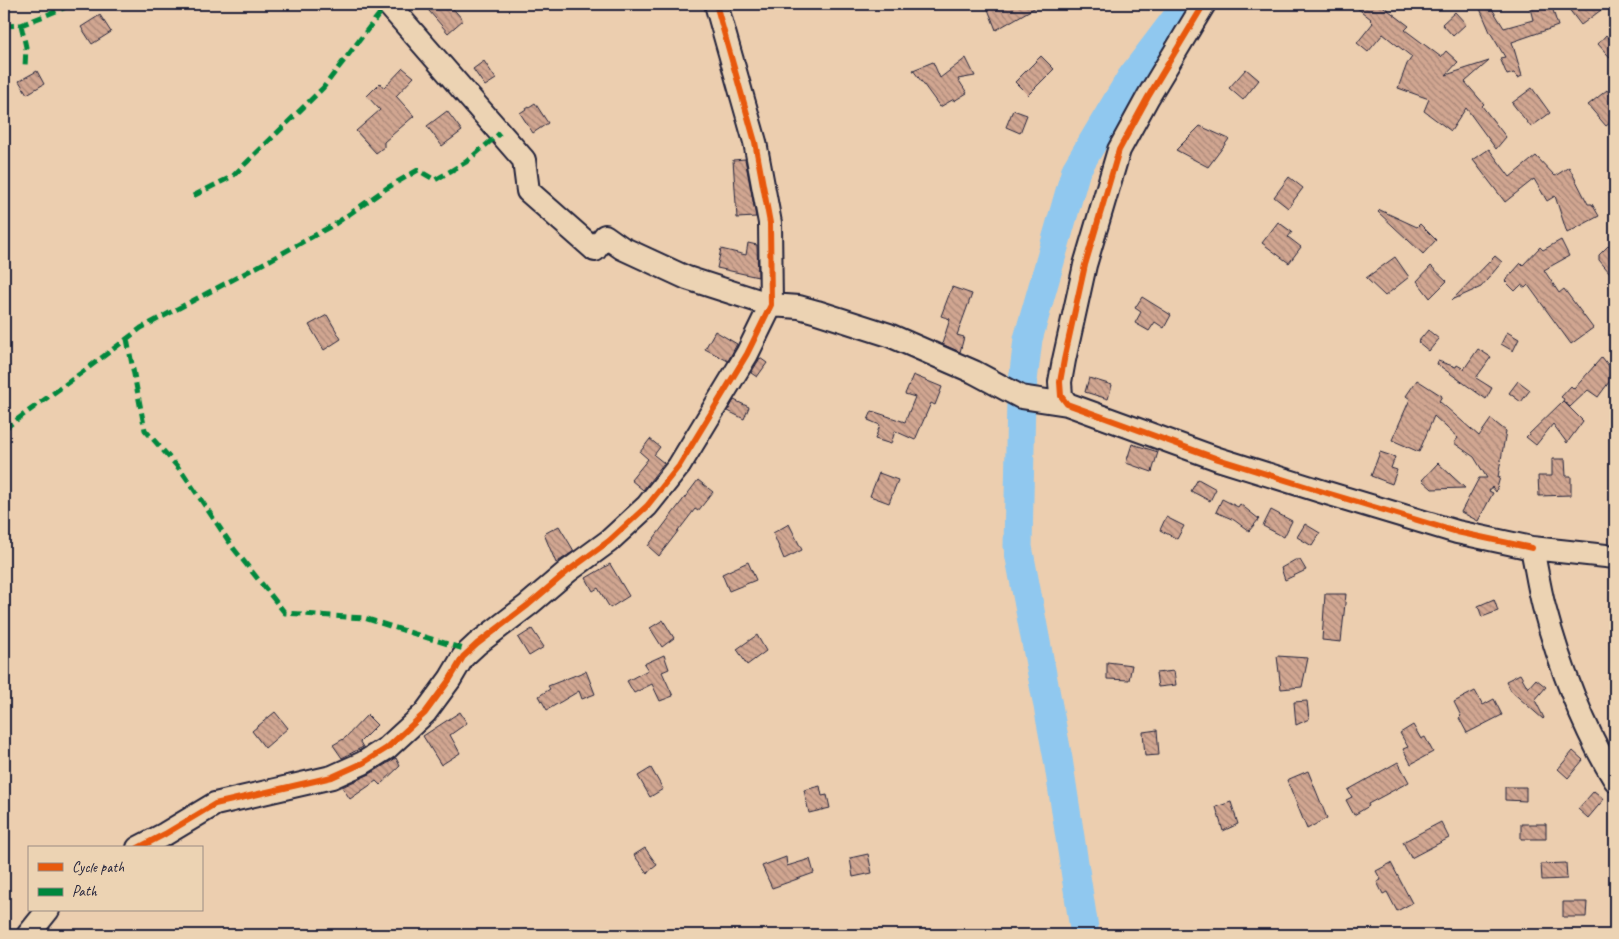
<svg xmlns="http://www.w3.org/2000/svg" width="1619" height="939" font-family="Caveat,sans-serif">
<defs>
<pattern id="building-back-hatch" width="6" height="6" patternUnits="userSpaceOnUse" patternTransform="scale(1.25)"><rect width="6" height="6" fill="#d1a691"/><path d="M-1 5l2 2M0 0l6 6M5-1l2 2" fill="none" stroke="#a98778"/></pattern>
</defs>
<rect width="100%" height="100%" fill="#ecceaf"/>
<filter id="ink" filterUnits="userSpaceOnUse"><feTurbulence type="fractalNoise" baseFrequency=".02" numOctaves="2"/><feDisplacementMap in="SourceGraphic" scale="10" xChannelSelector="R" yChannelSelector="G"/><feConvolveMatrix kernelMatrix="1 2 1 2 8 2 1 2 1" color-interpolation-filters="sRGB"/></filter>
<g filter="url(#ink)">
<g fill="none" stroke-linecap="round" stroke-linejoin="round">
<path stroke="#90c8ef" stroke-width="29" d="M1085,935L1058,759L1018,547L1021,397L1028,339L1076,170L1131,78L1187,4"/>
</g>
<path fill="url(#building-back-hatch)" stroke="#22223b" d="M423,4H449L463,20L448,33Z
M986,4H1041L996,30Z
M1352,4H1380L1409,26L1405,30L1441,57L1446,51L1458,62L1446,75L1489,61L1465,82L1484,104L1482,106L1506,137L1496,149L1466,108L1451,131L1424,111L1429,99L1398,88L1407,64L1412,57L1383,34L1368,52L1357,43L1373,23L1370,20L1371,19Z
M1478,4H1489L1504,28L1533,20L1529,4H1551L1558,26L1512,42L1522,76L1518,78L1514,73L1507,75L1500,58L1505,57L1490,32Z
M1565,4H1609L1581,25Z
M1455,12L1466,24L1453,36L1442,24Z
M100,15L111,32L92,44L81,27Z
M1606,35L1615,45V63L1598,44Z
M1041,56L1054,69L1028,95L1015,82Z
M966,58L975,76L958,79L967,93L954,101V99L940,107L913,70L933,62L940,78Z
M484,61L496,79L485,86L473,69Z
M403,68L414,77L396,96L414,116L384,142V147L376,153L356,131L380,110L367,96L380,83L384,88Z
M1246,69L1259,80L1243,100L1229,88Z
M37,71L44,84L27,94L19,81Z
M1532,88L1550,113L1531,127L1512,103Z
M1607,90L1615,100V119L1606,126L1588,105Z
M535,103L548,123L533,133L520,113Z
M1013,110L1027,115L1020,133L1006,127Z
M447,111L462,131L442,146L427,126Z
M1200,126L1229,139L1208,167L1176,150Z
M1489,149L1510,177L1536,156L1555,176L1569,167L1588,204H1592L1599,216L1567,233L1555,196L1547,201L1534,179L1505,202L1473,160Z
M745,159L756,217L737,218L733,160Z
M1289,177L1303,188L1288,208L1274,197Z
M1380,210L1417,227L1420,224L1436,240L1423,254L1378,212Z
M1278,222L1292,232L1288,237L1301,247L1289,263L1262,243Z
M1615,239V279L1599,260V255Z
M1561,240L1569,256L1544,270L1559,293L1564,289L1593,328L1571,344L1528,285L1525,288L1521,285L1515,291L1505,281L1521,263L1523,265L1540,247L1543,250Z
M748,243L757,245L758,277L717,268L721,249L746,255Z
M1495,256L1502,262L1481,287L1452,300Z
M1395,257L1409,277L1385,296L1366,278Z
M1431,266L1447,281L1430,298L1417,281Z
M952,287L972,294L957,335L964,337L960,352L942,344L950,319L941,316Z
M1142,297L1171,315L1164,328L1155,322L1149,331L1135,323L1141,312L1135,308Z
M327,315L341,339L324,350L309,325Z
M1428,330L1439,339L1429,351L1418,342Z
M715,331L737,344L728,361L705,349Z
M1507,332L1519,339L1513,351L1501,344Z
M1478,349L1491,357L1476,378L1492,388L1486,399L1437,364L1438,361L1456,367L1457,365L1464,369Z
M1602,357L1615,374L1598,397L1588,390L1570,407L1563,401L1564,399L1561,397L1571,386L1574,389Z
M760,358L767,363L757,377L751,373Z
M913,375L942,387L935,405L931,403L915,440L895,431L891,444L875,439L880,425L868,420L872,411L905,422L915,397L905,394Z
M1089,378L1112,385L1108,399L1085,392Z
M1417,380L1442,396L1439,401L1479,436L1491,419L1506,431L1498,477H1500L1496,492L1492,487L1489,491L1493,493L1478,521L1461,512L1479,478H1487L1474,457L1454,443L1458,438L1434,416L1419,452L1392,440L1410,399L1406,396Z
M1518,381L1530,390L1521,402L1509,393Z
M734,400L749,407L744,419L728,411Z
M1563,401L1583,421L1567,443L1553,424L1536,445L1526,437Z
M650,439L660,447L654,455L664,463L643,490L631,480L648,459L640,452Z
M1132,444L1158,452L1152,472L1126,463Z
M1380,452L1395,457L1391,468L1397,470L1392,484L1371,476Z
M1552,459H1565L1566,476H1571V495L1539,496L1538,476H1552Z
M1438,463L1465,488L1432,489L1422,480Z
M879,473L898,480L889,503L870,496Z
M1198,479L1216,489L1210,501L1191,491Z
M698,480L713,492L698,511L695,509L659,556L648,546Z
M1222,499L1238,507L1240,504L1259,519L1249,531L1234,520L1216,512Z
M1271,510L1292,521L1284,537L1263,526Z
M1166,517L1184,526L1177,539L1160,530Z
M789,524L802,550L784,559L773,533Z
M1305,524L1320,533L1312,546L1297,537Z
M559,526L574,551L556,563L544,534Z
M1295,560H1300L1306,570L1285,580L1281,568Z
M748,562L756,580L729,591L722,574Z
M610,564L629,596L610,608L598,588L593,591L586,578Z
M1325,594H1346L1341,642L1322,640Z
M1494,599L1498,611L1482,617L1478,606Z
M663,620L674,638L662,647L650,628Z
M532,629L544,647L529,656L518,638Z
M757,635L766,651L747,665L737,649Z
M664,655L669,669L662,672L673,696L660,701L652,684L634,693L627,681L648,670L644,664Z
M1277,656L1308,658L1302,687L1281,689Z
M1107,662L1132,665L1129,680L1107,679Z
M586,671L595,694L582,699L579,691L547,710L539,696L550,689L548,686Z
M1174,671L1176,685L1158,687L1156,673Z
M1520,674L1528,688L1536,679L1546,687L1535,700L1544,718L1543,719L1511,691L1506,681Z
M1475,691L1483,705L1494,699L1502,715L1467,733L1459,718L1461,716L1454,702Z
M1307,701L1309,719L1296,725L1294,702Z
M275,712L288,728L265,748L252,731Z
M460,712L467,723L450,735L460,753L441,765L423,736Z
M367,715L377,725L360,742L363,747L342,758L333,745L345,738Z
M1413,725L1421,739L1425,737L1433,752L1411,764L1403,749L1408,747L1400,733Z
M1157,730L1159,755L1145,756L1143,732Z
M1573,751L1583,760L1568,778L1558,769Z
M396,758L400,766L380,785L376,781L350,799L342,787L370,774Z
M1398,762L1409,782L1368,804L1369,806L1354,815L1346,800L1352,797L1348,790Z
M651,768L663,789L650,797L638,776Z
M1308,771L1327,818L1307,829L1287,780Z
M820,786L822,796L827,795L830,808L809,813L804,790Z
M1505,787H1526V801L1505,800Z
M1594,791L1604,799L1588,818L1578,809Z
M1231,802L1238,824L1223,831L1216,807Z
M1441,822L1449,838L1411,858L1403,842Z
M1521,824H1546V839H1521Z
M645,848L657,865L647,873L634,855Z
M868,854L872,873L853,877L850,858Z
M786,857L787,866L810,859L814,873L772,888L762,866Z
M1391,863L1412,903L1397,911L1387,892L1383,894L1377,882L1381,880L1376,871Z
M1566,863L1567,879L1542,880L1541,864Z
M1563,902H1587L1586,917H1563Z"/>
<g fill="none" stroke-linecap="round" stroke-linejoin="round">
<g stroke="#22223b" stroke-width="26">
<path id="minor" d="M388,4L524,160L528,191L595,250L605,236L622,248L687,278L771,305L799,307L817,312L889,335L974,372L1021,397L1067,404
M1204,4L1148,97L1119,150L1085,265L1064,360L1060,382L1061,396L1067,404L1218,459L1327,493L1457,532L1532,548
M1615,557L1532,548C1536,567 1539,588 1544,607C1559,664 1584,730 1615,780
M138,848L165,834L215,804L332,777L363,763L387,748L425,713L450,679L463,657L477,644L528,605L568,571L609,541L647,506L679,466L747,354L771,305L770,223L755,142L716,4
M28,935L48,910"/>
</g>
<use href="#minor" stroke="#ecd3b3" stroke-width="22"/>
<path stroke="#00873e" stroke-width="5" stroke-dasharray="10 5" stroke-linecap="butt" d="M21,25L26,47L25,67
M4,26L21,25L64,8L70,4
M193,196L233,176L323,88L387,4
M127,339L145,430L183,473L234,549L285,613L364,618L470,651
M4,429L88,368L141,328L270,260L335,224L387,188L418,170L435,180L466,162L500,133"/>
<g stroke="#ecd3b3" stroke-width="9">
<path id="cycleway" d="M1204,4L1148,97L1119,150L1085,265L1064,360L1060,382L1061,396L1067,404L1218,459L1327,493L1457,532L1532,548
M138,848L165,834L215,804L332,777L363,763L387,748L425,713L450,679L463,657L477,644L528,605L568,571L609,541L647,506L679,466L747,354L771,305L770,223L755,142L716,4"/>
</g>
<use href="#cycleway" stroke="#e8590c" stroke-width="6"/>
</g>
</g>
<rect width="1619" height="939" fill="none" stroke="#ecd3b3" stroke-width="20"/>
<rect x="10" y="10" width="1599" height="919" fill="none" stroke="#22223b" stroke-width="2" filter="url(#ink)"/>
<rect x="28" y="846" width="175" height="65" fill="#ecd3b3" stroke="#9b8c83"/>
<rect x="38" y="863" width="25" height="8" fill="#e8590c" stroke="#9b8c83"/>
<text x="72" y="872" font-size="15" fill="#22223b">Cycle path</text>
<rect x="38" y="888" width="25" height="8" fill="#00873e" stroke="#9b8c83"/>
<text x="72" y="896" font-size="15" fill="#22223b">Path</text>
</svg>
